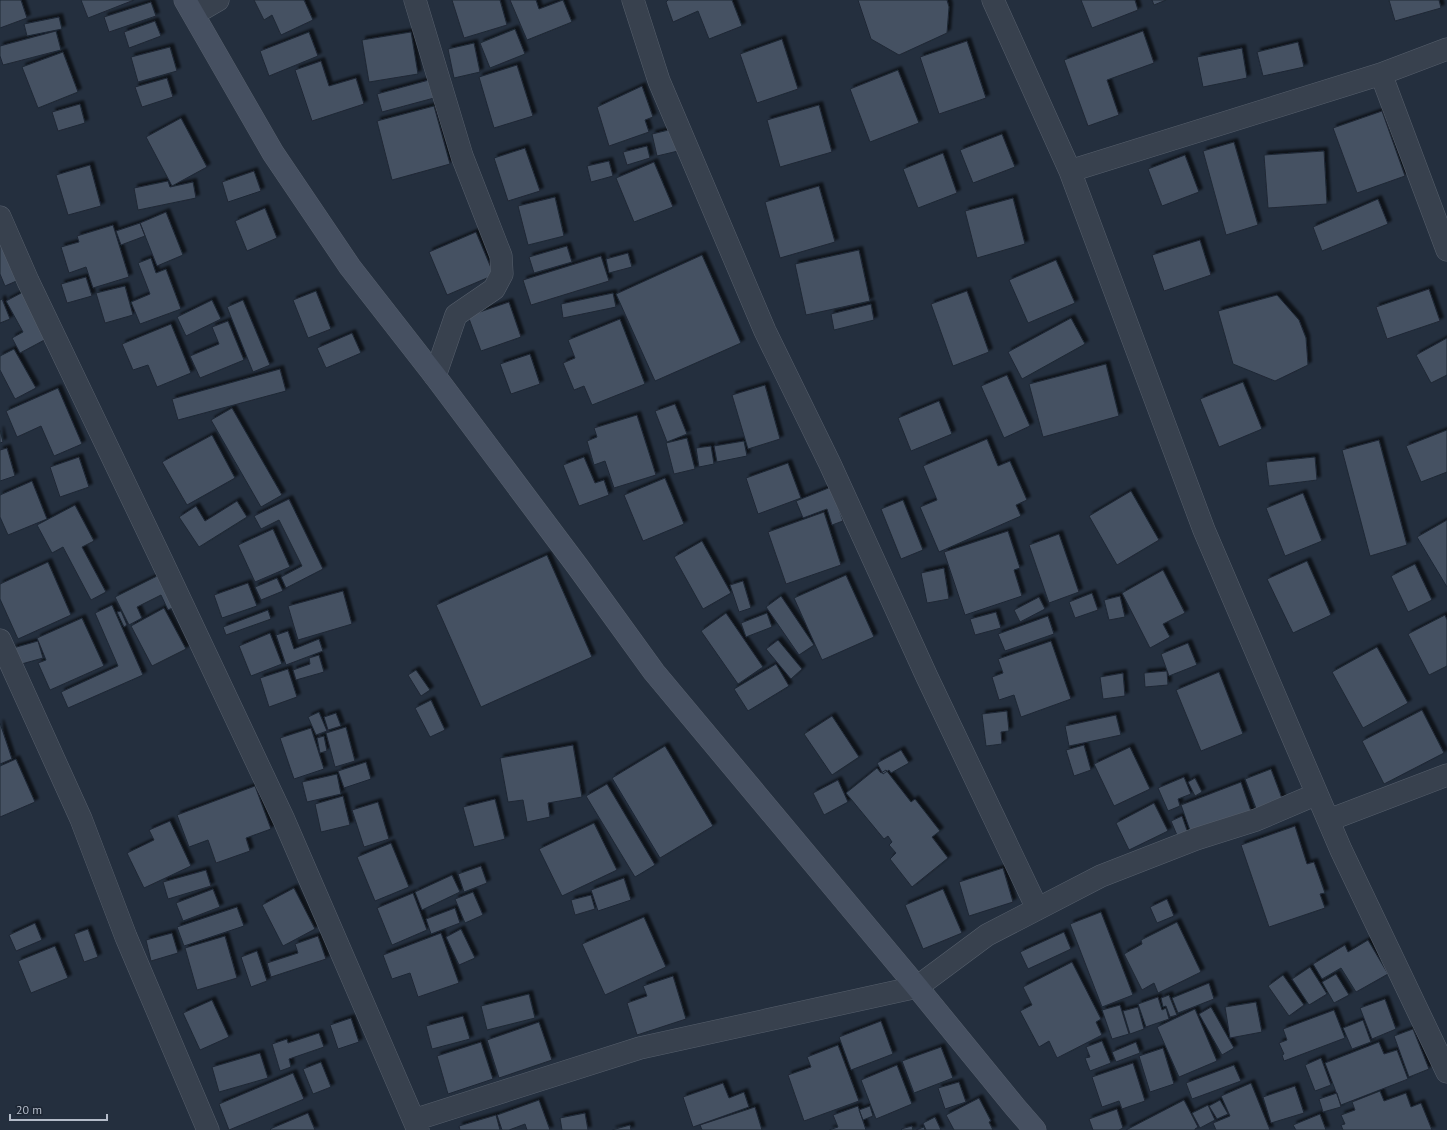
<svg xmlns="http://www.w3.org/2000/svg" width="1447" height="1130" font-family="'PT Sans',sans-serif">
<defs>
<filter id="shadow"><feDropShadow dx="3.5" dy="-3.5" stdDeviation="1" flood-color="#0009"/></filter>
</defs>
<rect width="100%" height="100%" fill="#242f3e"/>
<path fill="#455162" stroke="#1f2835" filter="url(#shadow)" d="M0,0H21L27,18L0,28Z
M81,0H134L88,18Z
M254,0H304L313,20L281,35L272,15L264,20Z
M452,0H500L507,25L464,38Z
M510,0H536L539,9L563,0L572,22L527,40Z
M668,0H732L742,26L709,39L698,11L673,22L666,2Z
M858,0H947L949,7L947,33L899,55L871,39Z
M1081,0H1135L1138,10L1092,28Z
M1152,0H1166L1154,5Z
M1389,0H1439L1441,8L1395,21Z
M151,2L156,16L109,32L104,17Z
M59,17L62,29L27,36L24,24Z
M155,21L161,36L129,48L124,32Z
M515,29L525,54L490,68L480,43Z
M56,31L61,50L3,65L0,56V46Z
M1143,31L1154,63L1107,80L1119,115L1088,126L1064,60Z
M309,32L318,56L269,76L260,51Z
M411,32L418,74L369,82L362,40Z
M782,39L798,89L757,103L740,54Z
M967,41L986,98L939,114L920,57Z
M1298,42L1304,67L1263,76L1257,52Z
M474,43L480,72L454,78L448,49Z
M170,47L177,71L138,82L131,57Z
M1242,48L1247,78L1203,87L1197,57Z
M63,52L78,92L38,108L22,67Z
M321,61L329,86L356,78L364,104L312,121L295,70Z
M517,65L533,116L494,128L479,77Z
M898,70L919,123L870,142L850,89Z
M167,78L173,97L142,107L135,87Z
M429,80L434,98L382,112L377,94Z
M642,86L653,117L645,120L649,132L609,146L597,107Z
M80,104L85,123L58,131L52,112Z
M819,105L832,152L780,167L767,120Z
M434,106L450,164L392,180L377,121Z
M1382,111L1405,176L1357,193L1333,128Z
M181,118L207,167L172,186L146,137Z
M673,129L678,151L657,156L652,134Z
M1002,134L1015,167L973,183L960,150Z
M1234,142L1258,225L1226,235L1203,151Z
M647,146L650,158L627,165L623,152Z
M525,148L540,191L508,201L494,158Z
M1324,151L1327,204L1268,208L1264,155Z
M943,153L957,193L918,208L903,169Z
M1185,155L1199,192L1162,206L1148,169Z
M609,161L613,176L591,182L587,166Z
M654,162L673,207L634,222L616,178Z
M90,165L101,206L68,215L56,175Z
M254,171L261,191L228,202L222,182Z
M168,181L170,187L193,182L196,198L138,210L134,188Z
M819,186L835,242L780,258L765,202Z
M555,197L564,236L528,245L518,206Z
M1013,198L1025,244L977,258L965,211Z
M1378,199L1388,224L1322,251L1313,227Z
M265,208L277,238L247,251L235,221Z
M166,212L183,255L157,266L140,223Z
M140,223L145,236L121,245L116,231Z
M113,225L129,277L93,288L86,267L69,273L61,247L79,242L77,236Z
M0,229L21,279L5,286L0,274Z
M476,232L494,275L447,295L429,252Z
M1200,240L1211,275L1164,291L1152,255Z
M567,246L572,262L534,273L529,257Z
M859,250L870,301L806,315L795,264Z
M628,253L632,267L609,273L606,259Z
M702,255L741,343L655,381L616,294Z
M601,256L609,281L531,305L523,280Z
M151,258L156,273L166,269L181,309L140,324L131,302L150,294L138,263Z
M1056,260L1075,303L1028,323L1009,280Z
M86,277L92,296L67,303L61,284Z
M125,286L133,315L105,323L96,293Z
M1429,289L1440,321L1387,339L1376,307Z
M25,291L50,337L20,353L12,338L23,332L6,301Z
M316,291L331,329L308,338L293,300Z
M967,291L989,352L953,366L931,304Z
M613,293L616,307L563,318L561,304Z
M1277,295L1299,320L1306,338L1308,365L1275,381L1233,364L1218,311Z
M2,299L10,319L0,323V300Z
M212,300L221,319L186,336L177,317Z
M243,300L270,365L253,372L227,307Z
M509,302L521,337L481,351L468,316Z
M871,304L874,320L834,330L831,314Z
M1071,318L1085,344L1022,379L1008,352Z
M620,319L645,384L592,405L584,386L574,390L563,363L575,358L568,340Z
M228,321L244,360L200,378L190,356L219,344L212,327Z
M171,324L191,373L157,387L148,365L133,370L122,344Z
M352,333L361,353L326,368L317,348Z
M1447,338V375L1431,383L1416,355Z
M14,349L36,388L15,399L0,370V356Z
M530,354L540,384L511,394L500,364Z
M1106,364L1119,416L1043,437L1029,384Z
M280,369L286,391L178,420L172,399Z
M1007,375L1030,426L1004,438L981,386Z
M1243,382L1262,429L1219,447L1200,399Z
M765,385L780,439L748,449L732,395Z
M58,388L82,444L54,456L41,426L17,437L6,411Z
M939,401L952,434L911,451L898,418Z
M675,404L687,434L667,442L655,411Z
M232,408L282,495L261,507L211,420Z
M637,415L656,475L614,488L605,461L594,465L587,441L597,437L594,428Z
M0,430L3,442L0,443Z
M1447,430V472L1421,482L1406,446Z
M212,435L235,478L187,505L162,462Z
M687,438L695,469L674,474L666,443Z
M987,439L998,466L1010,461L1027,500L1016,505L1021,516L939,552L920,507L937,500L923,466Z
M1379,440L1407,545L1370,556L1342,450Z
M744,441L747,456L717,462L714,446Z
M711,446L714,464L699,467L696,448Z
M7,448L15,476L0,481V450Z
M79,457L89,487L60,497L50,467Z
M584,457L595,483L604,480L609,495L579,506L563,465Z
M1315,457L1317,480L1269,486L1266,462Z
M788,463L801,498L758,514L746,478Z
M665,478L684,524L643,541L624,495Z
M32,481L47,519L8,535L0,517V495Z
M831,487L843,521L832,525L827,509L803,518L796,501Z
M1131,491L1159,540L1117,565L1089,516Z
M1303,493L1322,541L1285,556L1266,508Z
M289,499L323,569L286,588L281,577L302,566L279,520L261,529L254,516Z
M903,500L923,550L901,559L881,509Z
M237,501L247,517L199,547L179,517L196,506L205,521Z
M75,505L94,541L82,547L106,592L91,600L63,547L52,553L37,525Z
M824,512L841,565L786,584L768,532Z
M1447,520V587L1417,537Z
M273,529L290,567L255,582L238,545Z
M1008,531L1020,568L1014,570L1022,596L965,615L944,552Z
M1059,534L1079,592L1049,603L1029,545Z
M702,541L731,593L703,609L674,557Z
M547,555L592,657L481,707L436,605Z
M1307,561L1331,615L1293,633L1267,579Z
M48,562L71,615L18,639L0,599V584Z
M1415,564L1432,600L1408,612L1391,576Z
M944,568L949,599L927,603L921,573Z
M1163,570L1185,613L1163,624L1170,637L1150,648L1122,593Z
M165,572L181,604L168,610L161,595L137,607L142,618L129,625L115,597Z
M846,575L874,637L822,660L794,598Z
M277,578L283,591L261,600L255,587Z
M743,581L751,608L739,612L730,585Z
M248,583L257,606L222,618L214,595Z
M343,591L352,624L298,640L288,606Z
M1092,593L1098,610L1075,618L1069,602Z
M781,596L814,645L799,655L766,607Z
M1120,596L1125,617L1109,620L1104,600Z
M1039,597L1045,609L1020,622L1014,610Z
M112,605L143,675L68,708L61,692L118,666L95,613Z
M164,608L186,649L152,666L131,626Z
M268,610L271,619L226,635L223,627Z
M121,611L127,625L124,627L117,612Z
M996,612L1001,628L975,635L970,619Z
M726,613L763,667L738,684L701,631Z
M767,613L772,627L746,637L741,623Z
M1445,615L1447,620V666L1429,675L1408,634Z
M1048,616L1054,634L1005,651L998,634Z
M82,618L104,666L50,690L38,663L46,660L37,638Z
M288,631L294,649L319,639L323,651L286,665L276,635Z
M270,633L282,664L251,676L239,646Z
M778,640L802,669L791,679L766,649Z
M38,641L43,658L18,665L13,648Z
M1051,641L1071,699L1021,717L1014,695L999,700L992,677L1003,673L998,659Z
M1188,643L1197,665L1169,676L1161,654Z
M1377,647L1408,703L1363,728L1332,672Z
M319,655L324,672L296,680L293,670L310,664L309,658Z
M776,664L789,686L748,711L734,689Z
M288,669L297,697L269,707L260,678Z
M416,670L430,690L421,696L408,675Z
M1167,671L1168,685L1145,687L1144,673Z
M1219,672L1243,734L1201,751L1176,690Z
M1123,673L1125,696L1103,699L1100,677Z
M431,700L445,730L430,737L415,708Z
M1422,710L1444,753L1384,784L1362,741Z
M1007,711L1009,731L1001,732L1002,744L986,746L982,714Z
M319,712L327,731L316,735L308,717Z
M336,713L341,726L328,730L324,717Z
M1116,715L1121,735L1069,746L1065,726Z
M832,716L859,757L832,775L804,734Z
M0,723L12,759L0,764Z
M346,727L355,761L335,767L326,733Z
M311,728L324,769L294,779L280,738Z
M324,736L327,751L320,753L317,738Z
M573,745L582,797L548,803L550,817L527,822L523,800L508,802L500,758Z
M1084,745L1091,770L1074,776L1066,750Z
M665,746L713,826L660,858L612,778Z
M1130,747L1150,789L1114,806L1094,764Z
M901,750L909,763L891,773L889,770L883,774L877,763Z
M16,759L35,802L0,817V766Z
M366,762L371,779L344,788L338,771Z
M877,768L881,773L886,770L911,802L915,799L940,831L932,837L948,858L912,887L890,859L896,853L889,845L892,842L888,836L884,839L846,793Z
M1271,769L1283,801L1257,811L1245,779Z
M337,774L341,794L307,802L302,782Z
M1184,777L1191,794L1178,799L1180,806L1168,811L1158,788Z
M1195,778L1202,792L1195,796L1188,782Z
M838,780L848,802L824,815L813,793Z
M1241,782L1252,814L1192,836L1181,805Z
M607,784L655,865L635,877L586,796Z
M255,786L271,829L246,838L250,851L216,863L208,840L189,847L177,815Z
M343,796L350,825L321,832L315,804Z
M495,799L505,839L474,847L463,807Z
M378,802L389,839L364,847L352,810Z
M1154,803L1168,831L1129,850L1116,823Z
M1182,816L1189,836L1179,840L1171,821Z
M170,821L191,866L144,888L127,853L154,840L149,830Z
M594,823L617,870L562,896L539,849Z
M1295,826L1307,864L1314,862L1325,893L1320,894L1325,908L1269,927L1241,845Z
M391,843L409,887L375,901L357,857Z
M481,866L487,883L464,892L458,874Z
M1003,868L1013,902L969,916L959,882Z
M206,870L211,886L168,899L163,882Z
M452,875L460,892L422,910L415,892Z
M624,878L631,900L598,911L591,890Z
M294,888L315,929L283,946L262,905Z
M213,889L220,907L183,921L176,903Z
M943,889L962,933L923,949L905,905Z
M473,892L483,915L465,923L455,899Z
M413,893L427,930L392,945L377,908Z
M591,895L595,909L575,915L571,900Z
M1167,899L1174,916L1157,923L1150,907Z
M237,907L244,926L184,946L177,927Z
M455,908L460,923L431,934L426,919Z
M1101,912L1133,995L1102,1007L1070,924Z
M644,917L666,967L605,995L582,944Z
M1177,922L1201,972L1158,993L1154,983L1142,990L1124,954L1142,944L1141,940Z
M35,923L42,940L16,951L9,935Z
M88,929L98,957L84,962L74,934Z
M461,929L475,958L459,965L446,937Z
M1064,932L1071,949L1028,969L1020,952Z
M172,933L178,953L151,961L146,940Z
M441,933L459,983L418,997L410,973L392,979L383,955Z
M225,936L237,978L197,990L185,948Z
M318,936L326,959L271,977L267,963L298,953L295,944Z
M1368,940L1388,974L1356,992L1341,968L1322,979L1313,964L1345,945L1348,952Z
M55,946L68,978L31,993L18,961Z
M257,951L267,981L251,987L241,957Z
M1072,962L1101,1019L1096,1022L1102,1035L1057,1058L1049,1041L1039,1047L1020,1011L1032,1005L1023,987Z
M1310,967L1327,994L1309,1005L1292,979Z
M1336,974L1349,995L1334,1003L1322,982Z
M1283,975L1304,1005L1289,1016L1268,986Z
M673,976L686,1019L637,1035L627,1003L647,996L643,986Z
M1209,983L1214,999L1178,1013L1172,998Z
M529,994L535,1018L487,1030L481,1006Z
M1169,995L1177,1015L1170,1017L1166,1006L1163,1007L1161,998Z
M1158,997L1162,1010L1166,1008L1169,1019L1146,1027L1138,1004Z
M1385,999L1396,1029L1372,1039L1360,1008Z
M212,1000L229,1037L200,1050L183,1013Z
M1256,1002L1262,1032L1230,1038L1225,1007Z
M1120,1005L1129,1034L1112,1039L1102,1010Z
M1138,1007L1144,1029L1130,1034L1123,1011Z
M1211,1007L1234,1048L1222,1055L1199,1014Z
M1195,1009L1217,1061L1179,1077L1157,1027Z
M1334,1010L1345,1038L1284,1061L1282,1055L1284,1054L1279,1043L1287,1040L1283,1029Z
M463,1016L470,1039L432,1049L426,1026Z
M351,1018L359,1042L338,1049L330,1025Z
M1363,1020L1371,1042L1352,1049L1343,1028Z
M881,1021L893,1054L851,1070L839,1037Z
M539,1022L552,1060L499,1078L487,1040Z
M1413,1029L1429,1069L1409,1077L1394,1036Z
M319,1033L324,1047L289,1059L291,1067L280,1071L272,1044L287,1039L288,1043Z
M1102,1041L1111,1063L1090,1071L1085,1058L1090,1057L1086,1047Z
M481,1042L493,1079L448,1094L437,1056Z
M1136,1042L1140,1053L1116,1062L1112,1052Z
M1379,1042L1384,1054L1397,1050L1408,1079L1341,1105L1325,1063Z
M838,1045L859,1101L804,1121L788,1075L811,1067L807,1057Z
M941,1047L953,1078L914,1093L902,1061Z
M1163,1048L1174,1084L1150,1092L1139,1056Z
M260,1053L268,1078L219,1092L212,1067Z
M1321,1058L1331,1085L1315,1091L1305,1065Z
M321,1062L331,1087L313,1094L303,1069Z
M1133,1063L1145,1101L1122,1109L1119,1101L1102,1107L1092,1077Z
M897,1065L912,1104L876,1119L861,1080Z
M1234,1065L1241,1081L1192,1099L1186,1083Z
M293,1073L304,1099L229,1130L219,1104Z
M959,1082L966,1102L945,1109L938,1088Z
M723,1083L729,1098L744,1092L749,1107L693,1127L683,1097Z
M1251,1083L1270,1130H1216L1213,1123L1230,1116L1221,1096Z
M1295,1086L1304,1113L1271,1123L1263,1097Z
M1380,1091L1384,1101L1406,1093L1411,1107L1421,1103L1432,1130H1343L1341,1125L1345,1124L1341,1115L1355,1110L1352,1102Z
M1337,1093L1341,1107L1323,1112L1319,1099Z
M979,1098L991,1121L989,1122L993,1130H954L946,1115Z
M539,1100L550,1130H527L525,1124L509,1130H502L497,1115Z
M1184,1100L1198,1127L1195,1129V1130H1126Z
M1220,1100L1228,1114L1217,1119L1209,1106Z
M1208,1105L1215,1120L1200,1128L1192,1113Z
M858,1106L866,1130H829L838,1127L833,1115Z
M870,1106L873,1116L863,1120L859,1110Z
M755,1107L762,1130H702L700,1125Z
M1117,1109L1123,1128L1119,1130H1093L1089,1119Z
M308,1113L315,1130H271L270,1129Z
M585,1113L588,1130H562L560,1118Z
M1320,1114L1326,1130H1296L1293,1125Z
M496,1115L500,1130H460L459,1126Z
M935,1117L941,1130H926L923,1123Z
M630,1125L631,1130H612Z
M912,1126L913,1130H902L901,1129Z
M924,1127L925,1130H916Z"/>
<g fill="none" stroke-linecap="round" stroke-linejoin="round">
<g stroke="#565f6c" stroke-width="23">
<path id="street" d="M415,0L462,156L501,256L502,274L494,289L456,315L435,376
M633,0L659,81L765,331L830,464L927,677L1037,908
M993,0L1070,171L1204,530L1341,850L1447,1072
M194,14L218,0
M1381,74L1447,250
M1070,171L1381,74L1447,49
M0,217L28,281L161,559L284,820L418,1130
M0,640L81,819L126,937L208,1130
M1329,820L1447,775
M414,1120L640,1048L917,987L987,935L1101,876L1196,839L1256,820L1317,794"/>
</g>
<g stroke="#565f6c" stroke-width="23">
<path id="secondary" d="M185,0L273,153L350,267L435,376L578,567L654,672L917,987L1015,1107L1035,1130"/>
</g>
<use href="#street" stroke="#38414e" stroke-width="22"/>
<use href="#secondary" stroke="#465061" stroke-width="22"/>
</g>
<path d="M10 1114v6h97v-6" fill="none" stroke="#b4bcc9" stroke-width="2"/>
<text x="16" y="1114" font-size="12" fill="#b4bcc9" stroke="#1d2633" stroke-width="3" paint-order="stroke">20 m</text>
</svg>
